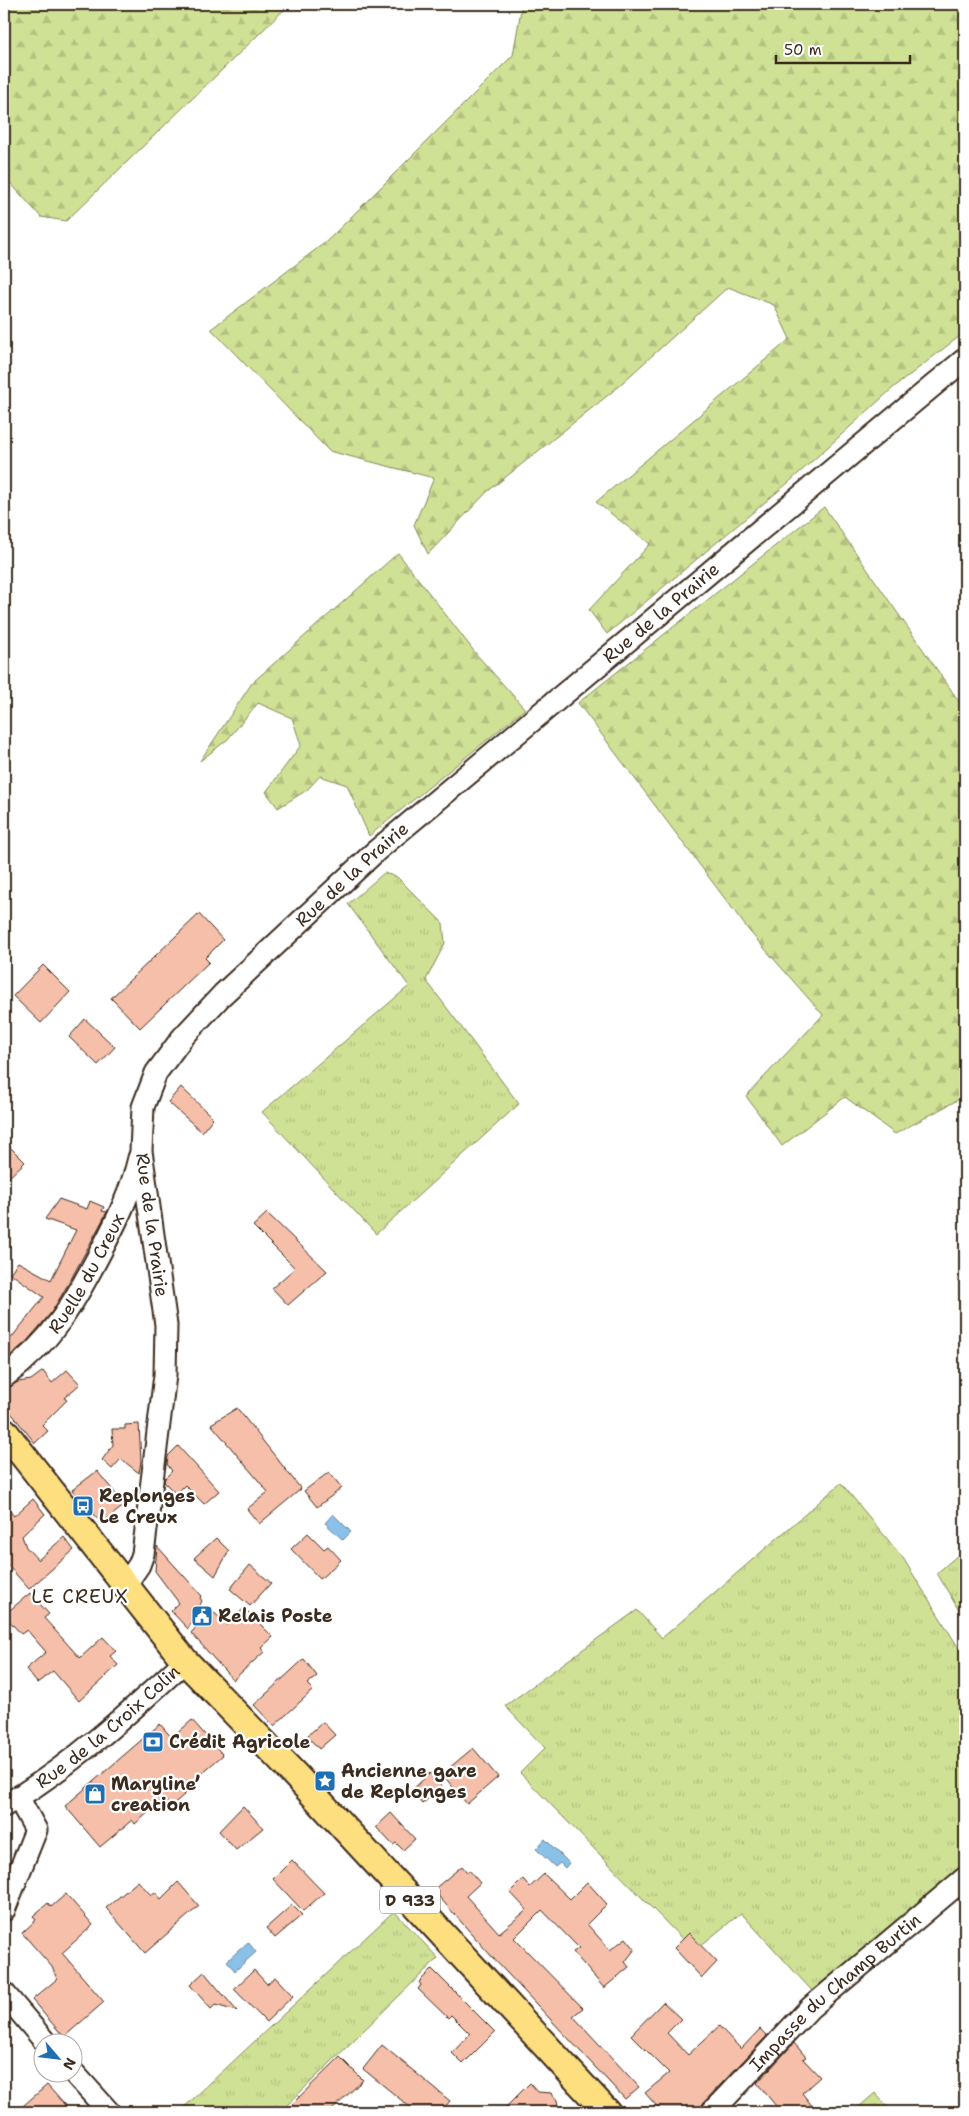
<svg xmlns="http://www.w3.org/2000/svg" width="969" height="2116" font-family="'Shantell Sans',sans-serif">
<defs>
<pattern id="grass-tufts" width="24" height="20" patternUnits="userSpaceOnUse" patternTransform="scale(1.25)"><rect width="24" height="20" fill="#cfe195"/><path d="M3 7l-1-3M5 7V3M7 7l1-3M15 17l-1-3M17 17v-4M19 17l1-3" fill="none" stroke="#b3c180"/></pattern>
<pattern id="forest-firs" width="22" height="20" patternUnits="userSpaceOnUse" patternTransform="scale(1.25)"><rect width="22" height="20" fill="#cfe195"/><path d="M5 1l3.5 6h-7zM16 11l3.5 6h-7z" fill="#b3c180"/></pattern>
</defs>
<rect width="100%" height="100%" fill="#fff"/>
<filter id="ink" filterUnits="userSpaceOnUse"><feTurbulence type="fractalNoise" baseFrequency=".02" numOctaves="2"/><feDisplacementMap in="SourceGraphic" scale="10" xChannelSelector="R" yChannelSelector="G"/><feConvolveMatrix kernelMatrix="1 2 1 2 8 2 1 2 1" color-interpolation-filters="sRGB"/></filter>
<g filter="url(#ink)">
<path fill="url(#grass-tufts)" stroke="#85865a" d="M384,873L397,877L443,923L445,943L426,980L519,1104L376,1234L262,1112L409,986L348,904Z
M841,1483L903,1558L965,1658V1868L814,1993L741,1913L694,1951L520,1773L545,1748L505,1706L637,1610L662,1638Z
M965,1549V1621L937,1573Z
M394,1911L438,1958L280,2112H179Z
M875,2093L892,2112H853Z"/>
<path fill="url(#forest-firs)" stroke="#85865a" d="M4,4H290L66,221L41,217L4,176Z
M522,4H965V332L893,388L788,483L607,634L589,610L650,544L596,502L790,339L774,305L728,287L612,392L487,492L428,554L414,525L434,478L329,451L211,329L327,241L513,55Z
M824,507L965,710V1096L895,1134L845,1097L782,1146L746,1096L823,1015L750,932L578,703Z
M398,553L477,655L525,709L369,836L347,785L320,776L307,790L278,808L266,792L301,745L292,718L258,703L227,740L200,761L252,683Z"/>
<path fill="#8ac1e8" stroke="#6a8597" d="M333,1514L351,1532L343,1540L325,1523Z
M545,1839L569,1863L565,1868L560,1863L555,1867L536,1849Z
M248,1942L256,1952L235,1971L227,1961Z"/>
<path fill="#f6bfaa" stroke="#3b2a1e" d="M199,914L223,940L205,958L209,962L140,1028L111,998Z
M43,965L70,992L41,1023L13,996Z
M85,1019L115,1047L98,1065L69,1037Z
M181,1087L213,1118L202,1132L168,1102Z
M4,1141L25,1162L4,1182Z
M59,1199L87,1209L90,1201L104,1207L102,1211L107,1212L70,1281L51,1313L27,1341L4,1361V1347L44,1297L10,1273L18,1262L51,1280L76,1230L45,1219Z
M267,1213L327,1271L288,1305L272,1288L295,1268L253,1226Z
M67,1370L80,1384L64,1398L67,1400L42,1425L48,1431L35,1443L4,1404V1389L18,1382L31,1380L43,1371L52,1383Z
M237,1408L301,1489L259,1524L247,1509L268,1492L211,1424Z
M139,1424L141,1461L139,1473L121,1459L112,1469L102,1460L113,1445L112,1429H125V1425Z
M178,1446L219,1491L204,1504L185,1485L176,1494L164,1482L165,1478L172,1471L167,1464L168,1456Z
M97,1471L125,1505L102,1523L72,1490Z
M329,1472L342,1488L317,1507L304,1491Z
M33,1499L45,1514L22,1536L26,1547L38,1560L64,1537L74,1550L29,1589L4,1561V1504L14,1516Z
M308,1533L324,1549L328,1546L341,1560L320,1579L291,1549Z
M216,1538L229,1551L215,1576L194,1558Z
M157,1546L202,1596L200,1598L202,1601L188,1629L171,1611L179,1603L155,1571Z
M250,1565L271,1583L250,1606L230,1589Z
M30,1593L49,1614L44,1618L80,1658L103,1637L116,1651L110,1656L118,1665L79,1701L53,1671L37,1683L26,1669L46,1652L27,1630L21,1634L4,1615Z
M244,1608L273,1637L261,1648L264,1652L233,1680L191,1633L211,1610L228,1625Z
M304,1659L317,1676L307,1684L313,1690L274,1726L254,1705Z
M192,1720L223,1755L196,1778L199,1782L170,1807L164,1799L135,1824L132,1820L100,1847L65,1806L160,1724L172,1738Z
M323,1722L335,1735L319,1749L307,1736Z
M473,1748L498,1777L467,1804L442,1774Z
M430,1773L442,1787L422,1804L411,1791Z
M243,1806L263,1828L236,1850L219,1831Z
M391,1813L415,1839L403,1850L396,1843L393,1845L376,1827Z
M292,1860L324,1893L303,1911L273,1879Z
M462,1866L467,1872L469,1870L480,1883L466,1896L499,1933L527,1910L510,1892L523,1879L530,1887L544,1874L570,1899L587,1882L607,1904L587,1924L610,1950L626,1938L635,1949L625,1962L629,1967L604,1988L573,1952L579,1948L542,1910L514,1938L583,2008L573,2016L639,2087L625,2099L493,1958L433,1890Z
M138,1881L151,1895L155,1892L161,1899L178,1882L199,1906L145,1953L106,1908Z
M66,1894L93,1925L62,1953L104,2002L64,2037L32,2000L57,1979L52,1967L22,1933L36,1920L33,1916L48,1903L51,1907Z
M292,1905L302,1915L275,1938L266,1928Z
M689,1933L717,1962L702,1978L674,1948Z
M432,1969L495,2032L463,2064L452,2053L470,2034L451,2015L448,2018L418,1989L421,1985L419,1982Z
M254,1970L267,1984L275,1977L293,1996L266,2022L234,1989Z
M204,1972L209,1978L237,2011L215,2005L211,2009L190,1985Z
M663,2002L681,2019L667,2033L688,2055L719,2026L741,2049L760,2029L767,2036L703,2103L700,2112H662L645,2093L669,2073L631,2035Z
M794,2043L806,2057L803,2059L820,2077L802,2093L817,2112H781L757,2083Z
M382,2045L450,2101L441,2112H416L363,2069Z
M340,2057L363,2080L330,2112H300L292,2104Z
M530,2083L538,2092L551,2093L557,2100L559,2112H501Z
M47,2085L71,2112H16Z"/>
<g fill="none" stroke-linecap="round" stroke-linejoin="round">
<g stroke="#3b2a1e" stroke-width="25">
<g id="minor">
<path id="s1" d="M4,1377C53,1341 74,1303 101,1251C117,1221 131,1192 139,1158"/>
<path id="s2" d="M126,1584L139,1565L143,1554L165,1375L166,1325L141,1151L143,1107L156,1073L182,1038L223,994L376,851L965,359"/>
<path id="s3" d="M4,1806C71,1766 128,1714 185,1661"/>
<path d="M4,1910L36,1830L18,1797"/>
<path d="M4,1993L47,2044"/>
<path d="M72,2071L109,2112"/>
<path id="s4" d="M712,2112L810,2008L965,1878"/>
</g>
</g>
<g stroke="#3b2a1e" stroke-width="30">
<path id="major" d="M4,1431L185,1661L296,1776L607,2112"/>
</g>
<use href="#minor" stroke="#fff" stroke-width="21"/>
<use href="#major" stroke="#fedf80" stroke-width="26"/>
</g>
</g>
<defs>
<g id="bus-square" transform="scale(1.125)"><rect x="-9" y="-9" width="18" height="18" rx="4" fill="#1f6fb2" stroke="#fff"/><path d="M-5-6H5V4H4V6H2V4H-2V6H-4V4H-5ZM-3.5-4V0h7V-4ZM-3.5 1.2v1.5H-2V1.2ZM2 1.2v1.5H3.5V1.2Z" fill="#fff"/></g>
<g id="civic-square" transform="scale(1.125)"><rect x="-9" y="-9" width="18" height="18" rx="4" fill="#1f6fb2" stroke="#fff"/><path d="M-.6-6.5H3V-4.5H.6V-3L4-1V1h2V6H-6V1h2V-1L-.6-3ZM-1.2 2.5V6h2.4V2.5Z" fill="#fff"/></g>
<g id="bank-square" transform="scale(1.125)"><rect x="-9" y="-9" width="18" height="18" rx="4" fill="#1f6fb2" stroke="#fff"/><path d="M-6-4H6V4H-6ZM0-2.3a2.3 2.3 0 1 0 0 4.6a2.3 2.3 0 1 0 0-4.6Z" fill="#fff"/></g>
<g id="sight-square" transform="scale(1.125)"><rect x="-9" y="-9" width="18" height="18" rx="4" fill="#1f6fb2" stroke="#fff"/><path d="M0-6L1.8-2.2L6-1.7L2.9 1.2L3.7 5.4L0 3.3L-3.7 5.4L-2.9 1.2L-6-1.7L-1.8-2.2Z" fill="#fff"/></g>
<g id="shop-square" transform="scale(1.125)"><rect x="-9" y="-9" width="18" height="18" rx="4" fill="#1f6fb2" stroke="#fff"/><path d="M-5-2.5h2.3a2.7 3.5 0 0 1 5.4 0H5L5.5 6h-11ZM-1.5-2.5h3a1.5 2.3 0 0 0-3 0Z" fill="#fff"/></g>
</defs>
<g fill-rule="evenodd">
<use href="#bus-square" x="83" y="1506"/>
<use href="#civic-square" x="202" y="1616"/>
<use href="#bank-square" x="153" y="1742"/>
<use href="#sight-square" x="325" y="1781"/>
<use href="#shop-square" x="95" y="1794"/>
</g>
<g text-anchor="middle" stroke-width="4.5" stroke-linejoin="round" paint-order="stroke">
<rect fill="#fff" stroke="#766a62" stroke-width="1" x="380" y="1886.5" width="60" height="27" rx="4"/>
<g font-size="16" font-weight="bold" fill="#3b2a1e">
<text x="410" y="1906">D 933</text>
</g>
<g font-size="18" fill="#3b2a1e" stroke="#fff">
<text dy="6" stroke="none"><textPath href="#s2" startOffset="1206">Rue de la Prairie</textPath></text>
<text dy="6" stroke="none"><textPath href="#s2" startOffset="801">Rue de la Prairie</textPath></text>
<text transform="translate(152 1225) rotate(82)" y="6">Rue de la Prairie</text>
<text dy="6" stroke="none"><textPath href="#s1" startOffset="134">Ruelle du Creux</textPath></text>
<text dy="6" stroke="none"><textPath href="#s3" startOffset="131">Rue de la Croix Colin</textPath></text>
<text dy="6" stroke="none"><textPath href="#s4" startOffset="172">Impasse du Champ Burtin</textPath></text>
</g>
<g font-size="18" font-weight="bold" fill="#3b2a1e" stroke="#fff" text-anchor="start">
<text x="99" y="1502">Replonges<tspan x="99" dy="21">Le Creux</tspan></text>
<text x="218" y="1622">Relais Poste</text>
<text x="169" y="1748">Crédit Agricole</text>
<text x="341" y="1777">Ancienne gare<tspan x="341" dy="21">de Replonges</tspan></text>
<text x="111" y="1790">Maryline’<tspan x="111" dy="21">creation</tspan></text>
</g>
<g font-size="19" letter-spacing="1" fill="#3b2a1e" stroke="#fff">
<text x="80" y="1603">LE CREUX</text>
</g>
</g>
<rect width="969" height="2116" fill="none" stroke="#fff" stroke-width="20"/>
<rect x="10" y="10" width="949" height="2096" fill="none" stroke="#3b2a1e" stroke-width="2" filter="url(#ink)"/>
<g transform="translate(58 2058) rotate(118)"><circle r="24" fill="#ffffff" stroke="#b1aaa5"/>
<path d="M0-4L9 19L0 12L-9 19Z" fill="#1f6fb2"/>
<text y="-8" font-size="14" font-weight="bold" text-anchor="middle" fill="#3b2a1e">N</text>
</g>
<path d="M776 55v8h134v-8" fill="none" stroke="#3b2a1e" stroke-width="2.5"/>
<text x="784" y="55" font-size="15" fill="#3b2a1e" stroke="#ffffff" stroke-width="4" paint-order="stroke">50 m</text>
</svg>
